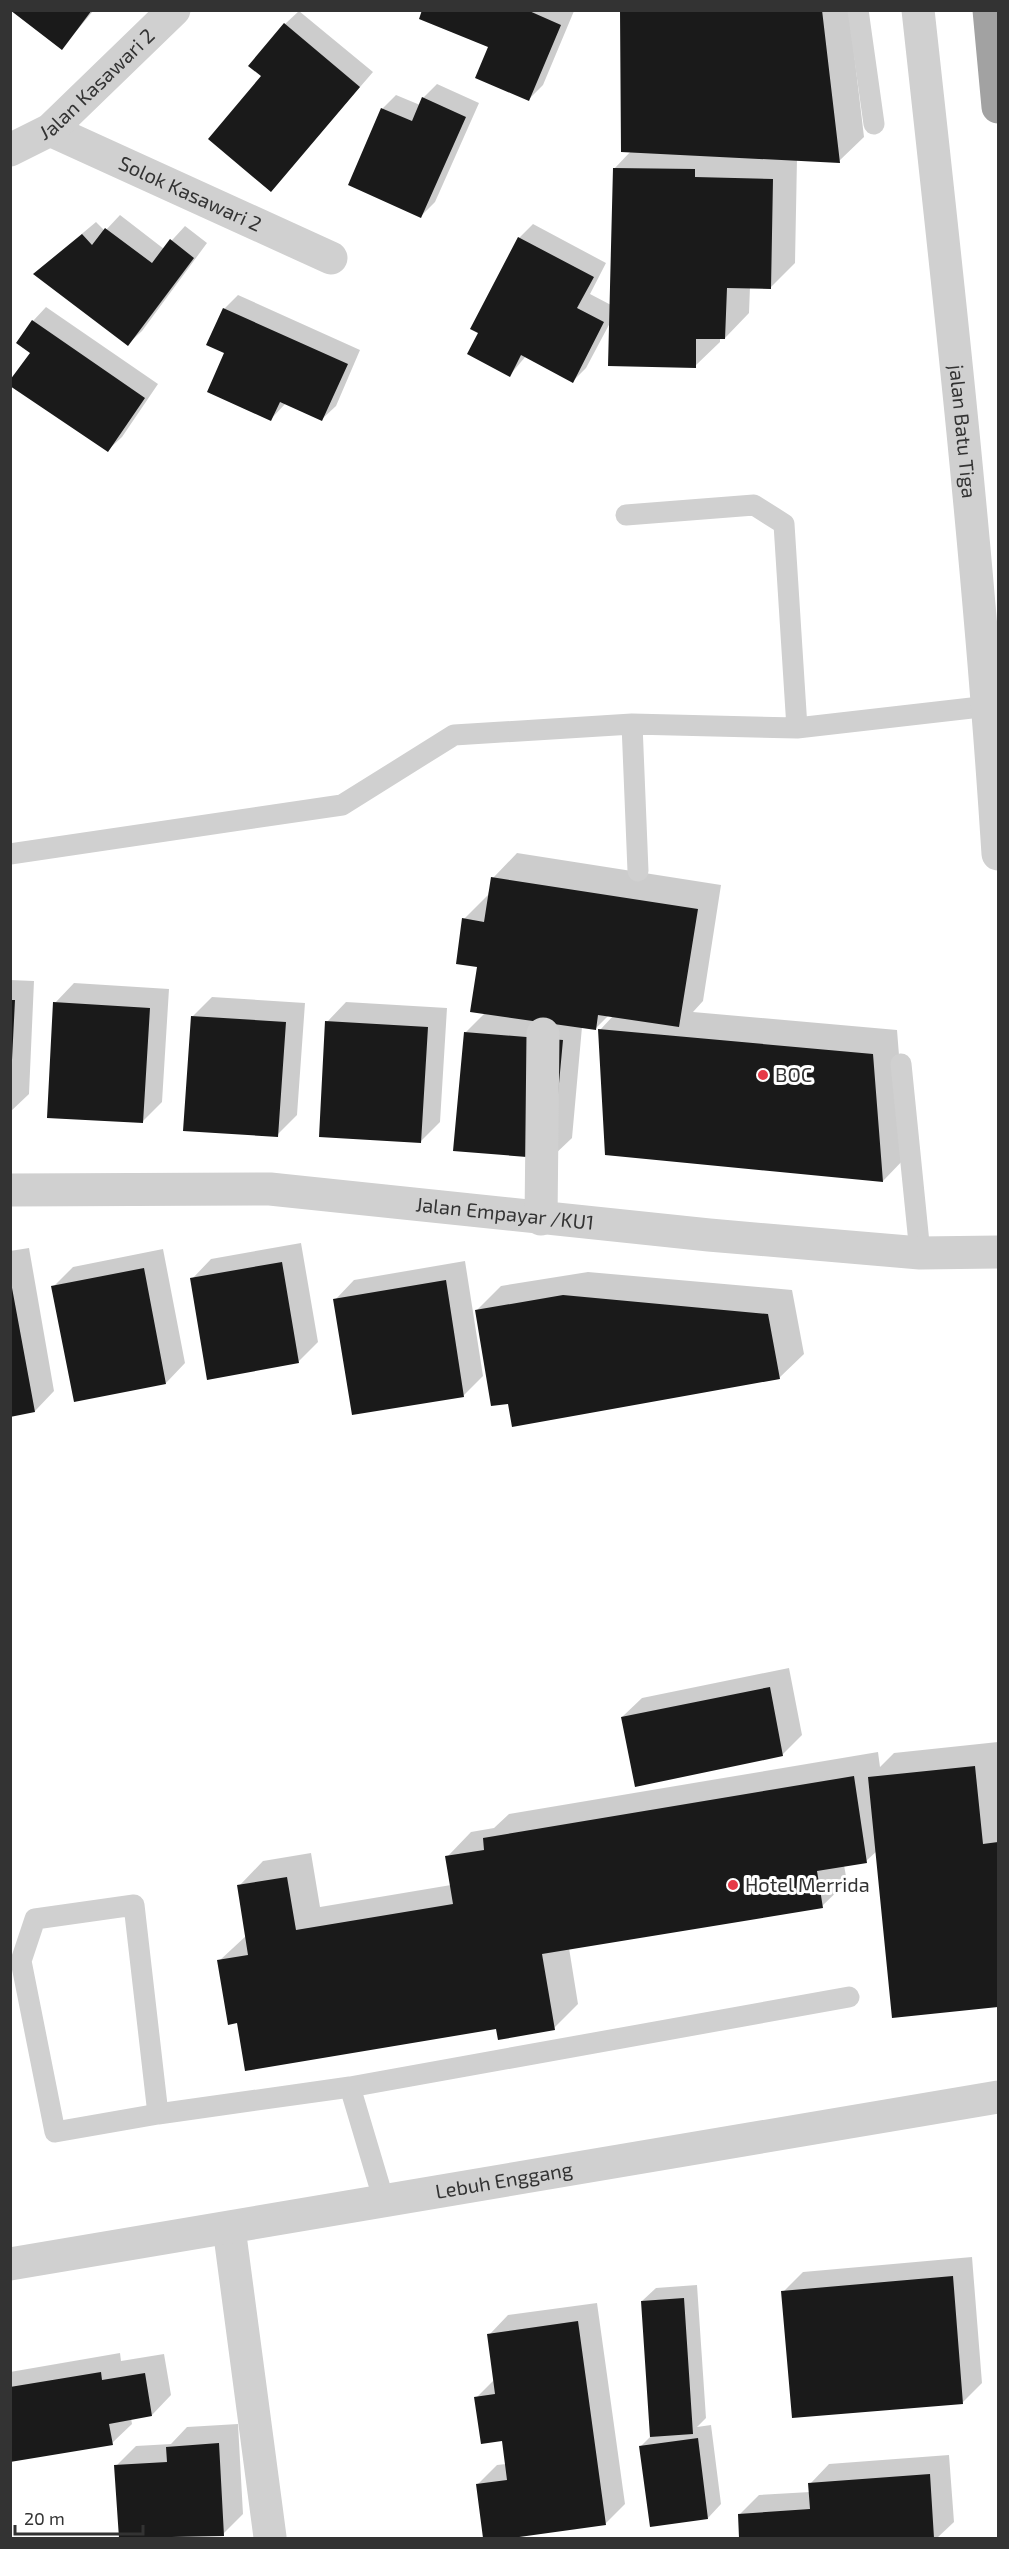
<svg xmlns="http://www.w3.org/2000/svg" width="1009" height="2549" font-family="'Exo 2',sans-serif">
<rect width="100%" height="100%" fill="#fff"/>
<path fill="#0003" d="M13,10H94L62,48Z
M424,10H572L574,11L543,85L529,99L490,47Z
M622,10H849L864,137L839,161L797,159L795,263L770,288L750,287L749,313L725,338H720V342L695,366L611,321L586,368L573,381L526,356L510,375L519,238L533,224L606,263L590,294L611,305L614,169L631,151Z
M299,11L373,72L271,190L263,76L285,24Z
M437,84L479,103L435,202L421,216L350,184L383,108L396,95L420,105L423,98Z
M120,215L164,249L185,226L207,243L142,331L128,344L35,273L96,222L105,231Z
M238,295L360,350L336,406L322,419L286,403L271,419L226,352L224,309Z
M46,307L158,384L122,437L108,450L33,321Z
M517,853L721,885L703,1001L693,1012L897,1030L907,1156L883,1181L600,1030L613,1016L609,1015L595,1029L582,1027L572,1138L552,1157L465,1033L485,1013L479,966L464,919L488,895L493,878Z
M10,980L34,981L29,1094L10,1112Z
M74,983L169,989L162,1102L143,1121L55,1003Z
M212,997L305,1003L297,1115L277,1135L192,1017Z
M346,1002L447,1008L440,1122L420,1142L327,1022Z
M301,1243L318,1342L298,1362L192,1279L211,1259Z
M29,1248L54,1391L35,1411L10,1415V1251Z
M163,1249L185,1363L166,1383L53,1287L73,1267Z
M465,1261L483,1376L463,1396L335,1300L354,1280Z
M588,1272L792,1290L804,1354L779,1378L510,1402L476,1311L501,1286Z
M789,1668L802,1735L782,1755L622,1717L642,1698Z
M998,1742V2006L894,2017L877,1851L866,1861L844,1865L847,1882L822,1906L569,1948L578,2004L554,2028L238,2021L219,1961L247,1935L239,1886L263,1861L311,1853L320,1907L451,1885L447,1857L471,1832L494,1828L509,1814L878,1752L880,1767L894,1753Z
M972,2257L982,2383L963,2402L783,2292L803,2272Z
M697,2285L706,2418L697,2427L711,2425L721,2504L708,2518L641,2446L652,2435L642,2301L656,2288Z
M597,2303L625,2504L606,2523L501,2538H484L477,2485L497,2465L506,2464L503,2440L476,2398L495,2379L489,2335L508,2315Z
M120,2353L121,2361L164,2354L171,2395L152,2415L131,2418L132,2424L112,2443L10,2461V2372Z
M238,2424L243,2514L223,2534L120,2538L116,2466L136,2446L171,2444L187,2427Z
M949,2455L954,2522L937,2538H741L739,2515L759,2495L810,2492V2484L829,2464Z"/>
<path fill="#1a1a1a" d="M10,10H92L62,50Z
M422,10H527L561,25L529,101L475,78L488,47L419,19Z
M620,10H822L840,163L621,152Z
M284,23L360,87L271,192L208,139L261,76L248,66Z
M422,97L466,117L421,218L348,185L381,108L412,121Z
M613,168L695,169V177L773,179L771,289L727,288L725,339H696V368L608,366Z
M105,228L152,263L170,239L194,258L128,346L33,274L82,234L92,245Z
M518,237L594,277L577,308L604,322L573,383L521,355L510,377L467,354L478,333L470,329Z
M223,308L348,364L322,421L280,402L271,421L207,392L224,353L206,345Z
M32,320L145,398L108,452L10,386V380L30,353L16,343Z
M491,877L698,909L679,1027L598,1015L596,1030L470,1012L477,967L456,964L462,918L484,922Z
M10,1000H15L12,1060H10Z
M53,1002L150,1008L143,1123L47,1118Z
M191,1016L286,1022L278,1137L183,1131Z
M325,1021L428,1027L421,1143L319,1137Z
M598,1029L873,1054L883,1182L605,1155Z
M464,1032L563,1040L552,1159L453,1151Z
M282,1262L299,1363L207,1380L190,1278Z
M144,1268L166,1384L74,1402L51,1286Z
M10,1277L35,1412L10,1417Z
M446,1280L464,1397L352,1415L333,1299Z
M563,1295L768,1314L780,1379L512,1427L508,1404L491,1406L475,1310Z
M770,1687L783,1756L635,1787L621,1717Z
M975,1766L983,1844L998,1842V2007L892,2018L868,1777Z
M854,1776L867,1863L817,1871L823,1908L542,1954L555,2030L498,2040L496,2029L245,2071L237,2023L228,2025L217,1960L248,1955L237,1885L287,1877L296,1930L453,1904L445,1856L484,1850L483,1838Z
M953,2276L963,2404L792,2418L781,2291Z
M684,2298L693,2434L650,2437L641,2301Z
M578,2321L606,2525L512,2538H483L476,2484L507,2480L502,2441L481,2444L474,2397L495,2394L487,2334Z
M101,2372L102,2380L145,2373L152,2416L109,2424L113,2445L10,2462V2387Z
M698,2438L708,2519L650,2527L639,2446Z
M219,2443L224,2536L119,2538L114,2465L167,2462L166,2447Z
M930,2474L934,2538H739L738,2514L810,2509L808,2483Z"/>
<g fill="none" stroke-linecap="round" stroke-linejoin="round">
<path stroke="#d0d0d0" stroke-width="21" d="M858,10L874,124
M626,515L754,505L784,524L797,728
M632,724L638,871
M10,854L342,805L454,735L632,724L797,728L989,706
M901,1064L920,1253
M158,2114L134,1905L35,1919L21,1961L55,2132L158,2114L350,2087
M384,2201L350,2087L849,1997"/>
<g stroke="#d0d0d0" stroke-width="33">
<path id="s1" d="M50,130L331,258"/>
<path id="s2" d="M10,150L50,130L174,10"/>
<path id="s3" d="M10,1190L270,1189L709,1235L920,1253L998,1252"/>
<path d="M541,1219L543,1034"/>
<path d="M229,2228L270,2537"/>
<path id="s4" d="M10,2264L998,2097"/>
</g>
<path stroke="#d0d0d0" stroke-width="33" id="s5" d="M918,10C949,291 980,572 998,854"/>
<path stroke="#a2a2a2" stroke-width="33" d="M989,10L998,107"/>
</g>
<g fill="#e63946" stroke="#fff" stroke-width="2">
<circle cx="763" cy="1075" r="6"/>
<circle cx="733" cy="1885" r="6"/>
</g>
<g text-anchor="middle" stroke-width="6" stroke-linejoin="round" paint-order="stroke">
<g font-size="20" fill="#333" stroke="#fff">
<text dy="7" stroke="none"><textPath href="#s2" startOffset="110">Jalan Kasawari 2</textPath></text>
<text dy="7" stroke="none"><textPath href="#s1" startOffset="154">Solok Kasawari 2</textPath></text>
<text dy="7" stroke="none"><textPath href="#s5" startOffset="424">jalan Batu Tiga</textPath></text>
<text dy="7" stroke="none"><textPath href="#s3" startOffset="496">Jalan Empayar /KU1</textPath></text>
<text dy="7" stroke="none"><textPath href="#s4" startOffset="501">Lebuh Enggang</textPath></text>
</g>
<g font-size="20" fill="#333" stroke="#fff" text-anchor="start">
<text x="775" y="1082">BOC</text>
<text x="745" y="1892">Hotel Merrida</text>
</g>
</g>
<rect width="1009" height="2549" fill="none" stroke="#333333" stroke-width="24"/>
<path d="M15 2525v9h128v-9" fill="none" stroke="#333333" stroke-width="3"/>
<text x="24" y="2525" font-size="18" fill="#333333" stroke="#ffffff" stroke-width="4.5" paint-order="stroke">20 m</text>
</svg>
